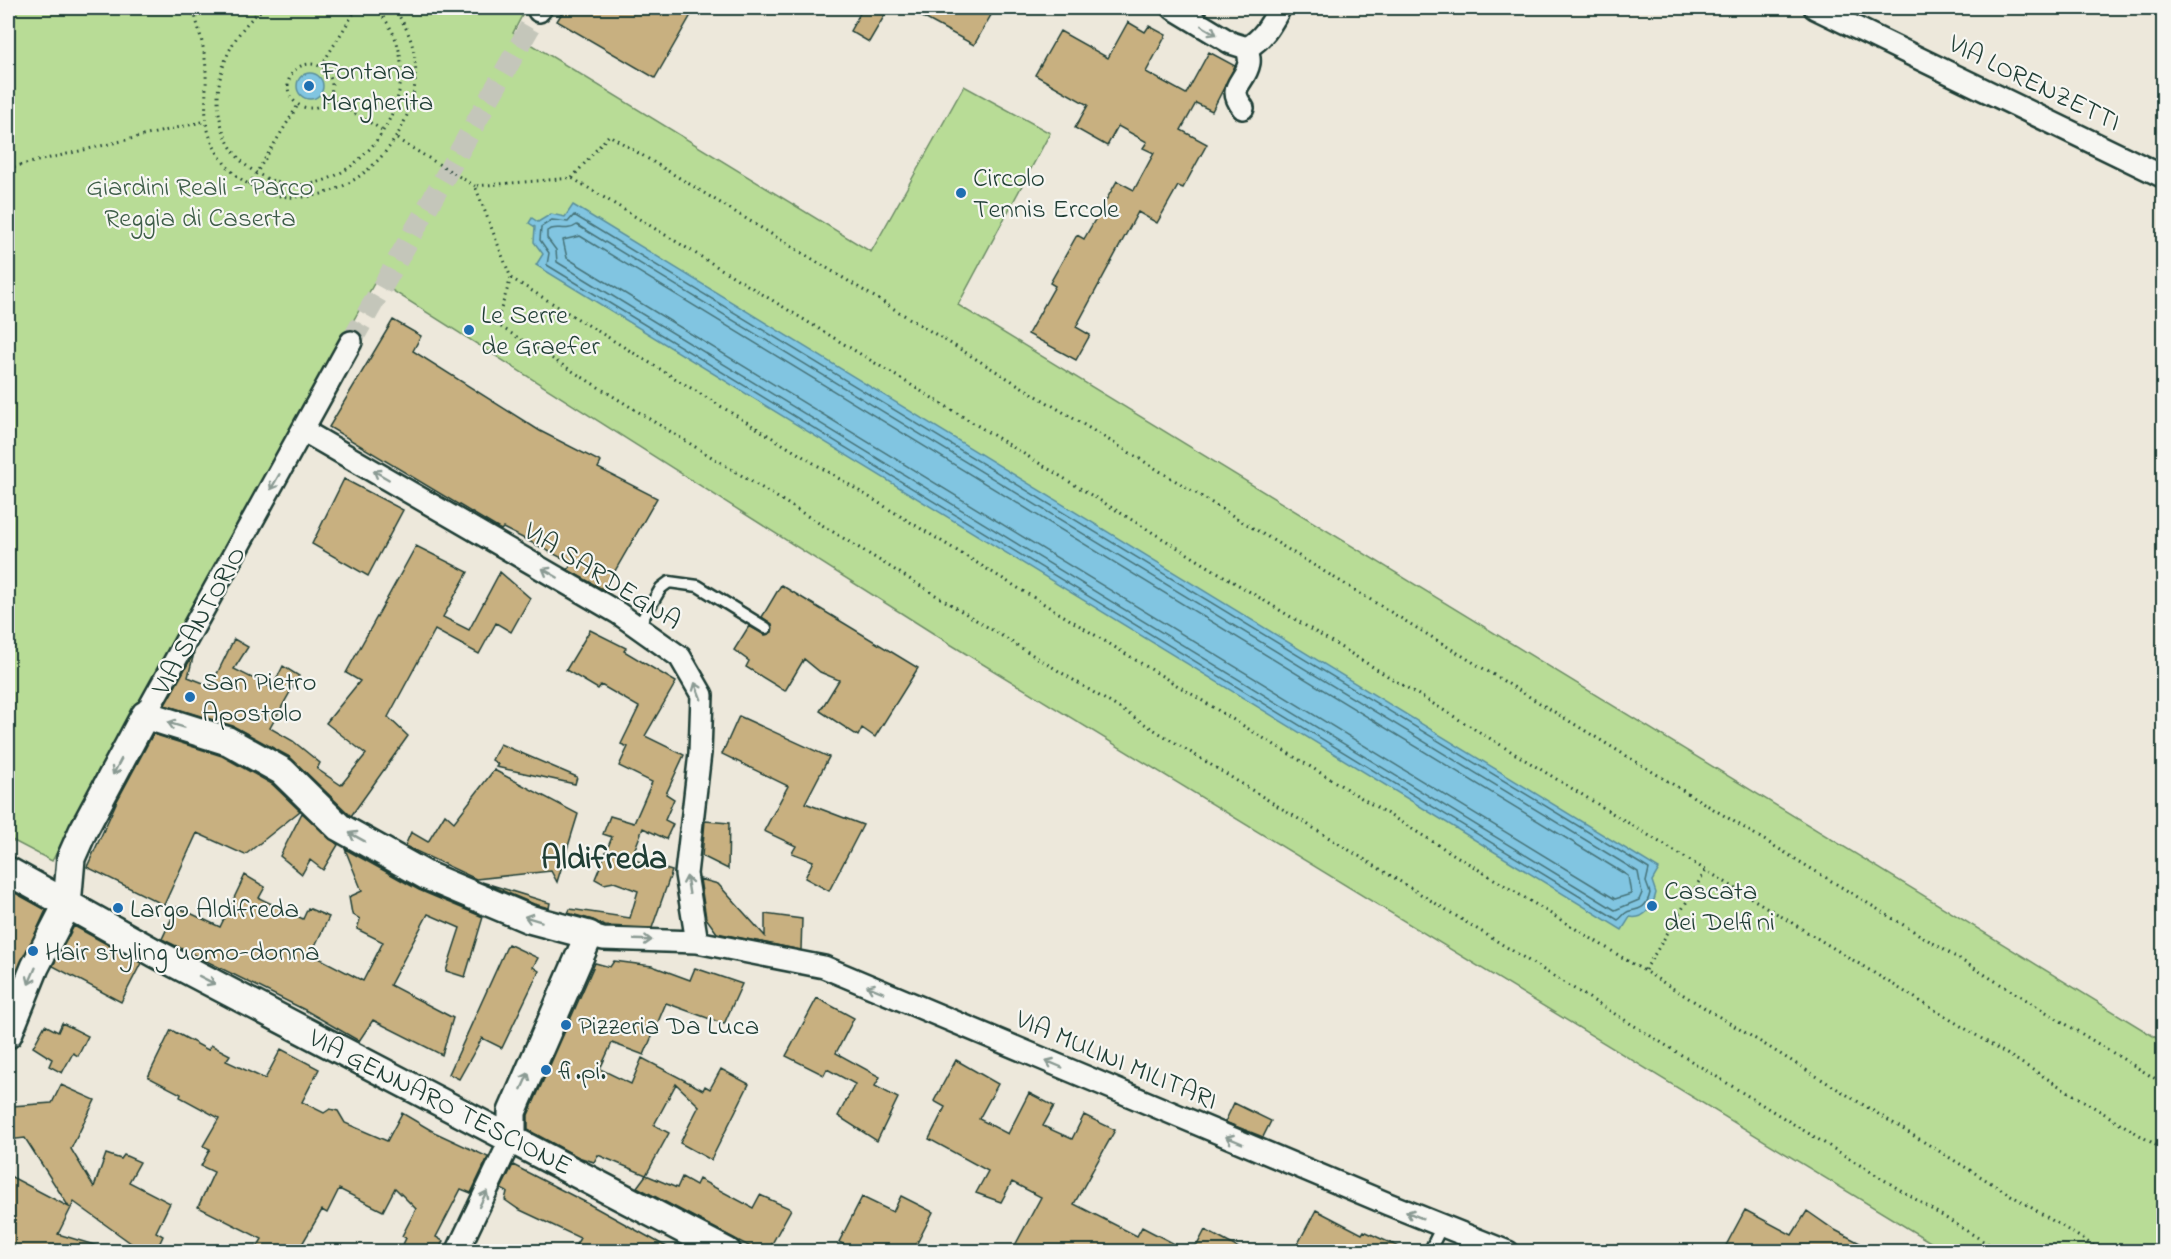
<svg xmlns="http://www.w3.org/2000/svg" width="2171" height="1259" font-family="'Indie Flower',sans-serif">
<rect width="100%" height="100%" fill="#ede8db"/>
<filter id="ink" filterUnits="userSpaceOnUse"><feTurbulence type="fractalNoise" baseFrequency=".0167" numOctaves="2"/><feDisplacementMap in="SourceGraphic" scale="12" xChannelSelector="R" yChannelSelector="G"/><feConvolveMatrix kernelMatrix="1 2 1 2 8 2 1 2 1" color-interpolation-filters="sRGB"/></filter>
<g filter="url(#ink)">
<path fill="#b8dc96" stroke="#6c8c65" stroke-width="1.5" d="M8,8H526L513,33L871,252L964,86L1050,133L958,305L2163,1042V1251H1945L950,644L376,280L52,861L8,838Z"/>
<path fill="#81c5e1" stroke="#5a8f9c" stroke-width="1.5" d="M297 86a13 13 0 1 1 26 0a13 13 0 1 1-26 0Z
M573,205L1659,869L1652,881L1656,893C1653,906 1645,920 1630,917L1622,930L536,265L543,254L534,242L535,227L529,223L532,218L538,222L551,214L565,217Z"/>
<g fill="none" stroke-linecap="round" stroke-linejoin="round">
<path stroke="#467379" stroke-width="1.5" d="M574,215L1649,869L1646,882L1650,893C1647,906 1642,909 1630,911C1624,912 1622,918 1618,920L547,265L549,253L540,240L541,227L552,220L568,222Z
M577,225L1638,872L1642,893L1639,900L1615,910L557,262L556,250L547,238V231C556,224 566,233 577,225Z
M580,236L1628,876L1631,894L1615,899L567,258L563,240Z"/>
</g>
<path fill="#c8b080" stroke="#1f3d34" stroke-width="1.5" d="M565,8H695L655,78L557,21Z
M863,8H889L869,42L850,31Z
M906,8H995L974,45Z
M1128,22L1145,32L1149,26L1166,35L1146,72L1186,94L1209,52L1235,66L1212,111L1196,103L1181,130L1207,144L1183,188L1178,186L1157,223L1138,212L1076,327L1090,335L1076,360L1028,334L1055,286L1050,283L1077,235L1084,239L1117,181L1134,190L1154,153L1143,148L1147,142L1118,126L1107,146L1075,128L1088,105L1035,75L1060,31L1108,58Z
M393,320L421,336L413,351L540,431L601,462L598,468L657,498L604,590L568,570L572,563L503,528L501,530L329,427Z
M344,479L403,510L368,576L312,544Z
M416,546L468,572L443,617L469,630L500,572L530,598L511,632L496,623L479,654L435,630L388,717L408,736L351,816L290,757L233,726L165,705L194,653L188,677L211,686L234,639L248,647L234,669L272,688L283,666L299,676L270,728L293,741L320,763L317,769L341,785L366,754L326,723L360,681L346,673Z
M781,585L918,668L875,737L862,728L858,736L820,711L839,680L820,672L804,659L785,691L746,667L749,661L734,650L749,626L765,635L772,632V624L762,617Z
M590,630L626,648L624,651L676,682L645,736L684,755L666,794L674,799L665,820L673,824L666,839L643,828L631,859L672,871L652,928L605,926L593,920L568,913L570,909L630,918L638,891L614,882L604,884L595,879L612,837L603,834L610,816L634,823L652,782L619,766L628,747L621,744L639,707L601,685L598,689L566,670Z
M739,716L829,757L805,803L863,825L829,891L805,878L813,861L792,853L796,846L764,831L788,786L722,754Z
M153,734L222,756L272,784L300,811L245,855L197,833L164,905L87,867L117,801Z
M500,744L577,777L575,784L496,767L498,764L492,760Z
M494,770L578,814L557,882L551,871L476,879L405,846L411,832L428,842L445,814L454,822Z
M302,813L338,845L323,870L310,860L302,874L280,856Z
M705,821L729,823L728,869L702,856Z
M345,849L419,890L483,917L465,977L446,971L460,928L428,914L390,985L453,1018L442,1055L373,1020L359,1041L305,1010L162,939L177,907L220,927L245,875L265,887L259,898L303,919L308,908L329,917L311,954L363,981L383,942L357,929L360,919L352,914L349,897L362,891Z
M700,879L718,884L765,936V914L802,919L801,950L717,933L706,918Z
M482,882L550,903L549,908L534,904Z
M8,889L46,910L8,993V953L11,941L8,940Z
M74,926L141,963L121,1002L53,966Z
M508,944L538,958L533,967L539,971L502,1048L482,1038L459,1079L449,1074Z
M614,961L652,966L690,980L695,968L742,984L724,1024L666,1003L644,1055L612,1043L600,1069L631,1084L642,1058L703,1090L705,1086L710,1089L721,1069L749,1084L711,1160L680,1143L699,1106L676,1084L654,1125L669,1133L646,1175L598,1155L594,1162L578,1157L528,1130V1115L595,963L610,967Z
M817,998L854,1018L836,1053L880,1077L875,1086L898,1098L877,1141L838,1116L855,1084L827,1069L824,1075L786,1056Z
M62,1023L88,1036L78,1056L73,1053L62,1073L49,1066L52,1059L33,1047L45,1025L58,1032Z
M171,1030L208,1050L211,1045L230,1055L226,1061L265,1079L281,1049L319,1069L302,1102L324,1113L330,1109L338,1111L345,1123L387,1141L402,1113L434,1132L488,1157L471,1193L461,1189L436,1237L443,1241L438,1251H400L406,1238L402,1236L416,1209L395,1188L383,1211L339,1189L327,1213L322,1210L298,1251H255L262,1239L198,1207L214,1172L201,1166L210,1149L203,1146L219,1118L180,1097L181,1094L148,1077Z
M956,1060L998,1084L979,1119L1008,1134L1029,1093L1054,1106L1043,1126L1072,1139L1084,1115L1115,1130L1074,1204L1137,1236L1142,1227L1188,1251H1012L1041,1197L1012,1182L1001,1202L976,1193L988,1171L929,1139L945,1107L934,1101Z
M61,1085L95,1100L71,1149L94,1187L106,1154L121,1159L124,1155L140,1162L129,1182L170,1203L156,1232L163,1236L156,1251H142L74,1202L58,1234L104,1248L103,1251H8V1175L69,1207L25,1138L8,1140V1121H13L12,1106L52,1103Z
M1234,1103L1271,1121L1263,1137L1225,1122Z
M513,1165L587,1203L674,1251H572L580,1238L518,1209L505,1200L507,1192L501,1189Z
M646,1175L677,1188L682,1177L696,1185L699,1179L753,1208L760,1195L791,1209L768,1251H758L637,1187Z
M901,1196L933,1212L913,1251H857L839,1242L862,1197L893,1212Z
M1316,1210L1362,1234L1364,1231L1408,1251H1294Z
M1745,1210L1792,1235L1807,1211L1833,1229L1875,1251H1723Z
M1205,1230L1244,1251H1194Z"/>
<g fill="none" stroke-linecap="round" stroke-linejoin="round">
<path stroke="#c4c6ba" stroke-width="21" stroke-dasharray="21 10" stroke-linecap="butt" d="M351,342L539,11"/>
<g stroke="#1f3d34" stroke-width="15">
<path id="service" d="M639,625L661,588L669,582L698,586L766,628
M1429,1252L1442,1226"/>
</g>
<g stroke="#1f3d34" stroke-width="26">
<path id="minor" d="M1173,8L1231,43L1247,48
M1815,8L2164,177
M539,11L541,8
M1247,48C1264,38 1271,24 1280,8
M1243,108C1226,86 1245,84 1249,63C1250,59 1248,52 1247,48
M304,431L618,613L680,657L702,695L700,753L686,874L697,942
M145,715L351,342
M589,935L603,939L697,942L824,967L1388,1204L1508,1252
M457,1252L512,1137"/>
</g>
<g stroke="#1f3d34" stroke-width="32">
<path id="tertiary" d="M8,871L155,953L727,1252
M8,1034L35,967L67,905L71,858L83,831L145,715L228,741L282,771L339,827L427,876L529,919L589,935L512,1112V1137"/>
</g>
<path stroke="#1f3d34" stroke-width="3" stroke-dasharray="1.5 4.5" stroke-linecap="butt" d="M182,8L195,15
M228,8L195,15C200,34 206,54 206,73C207,106 200,126 220,157C233,176 253,190 275,195C372,216 458,87 393,8
M265,8C237,26 218,65 218,98C218,124 227,150 248,167C338,237 454,85 375,8
M288 86a22 22 0 1 1 44 0a22 22 0 1 1-44 0Z
M321,66L357,8
M329,98L384,131
M397,139L475,186
M8,168L206,121
M572,178L609,135L2164,1084
M249,185L298,105
M511,278L496,324L2001,1252
M1645,970L1706,870
M2104,1252L511,278L475,186L572,178L2164,1150"/>
<use href="#service" stroke="#f6f6f2" stroke-width="10"/>
<use href="#minor" stroke="#f6f6f2" stroke-width="21"/>
<use href="#tertiary" stroke="#f6f6f2" stroke-width="27"/>
</g>
<defs><path id="oneway-shaft" d="M-6 0H5M1.5-3L5.5 0L1.5 3" fill="none" stroke-width="1.6" stroke-linecap="round" stroke-linejoin="round" transform="scale(1.5)"/></defs>
<g stroke="#8a9a93">
<use href="#oneway-shaft" transform="translate(1209 30) rotate(30)"/>
<use href="#oneway-shaft" transform="translate(381 475) rotate(-150)"/>
<use href="#oneway-shaft" transform="translate(275 482) rotate(120)"/>
<use href="#oneway-shaft" transform="translate(550 573) rotate(-150)"/>
<use href="#oneway-shaft" transform="translate(698 691) rotate(-111)"/>
<use href="#oneway-shaft" transform="translate(176 725) rotate(-163)"/>
<use href="#oneway-shaft" transform="translate(117 767) rotate(118)"/>
<use href="#oneway-shaft" transform="translate(357 837) rotate(-151)"/>
<use href="#oneway-shaft" transform="translate(688 885) rotate(-99)"/>
<use href="#oneway-shaft" transform="translate(533 919) rotate(-163)"/>
<use href="#oneway-shaft" transform="translate(643 940) rotate(2)"/>
<use href="#oneway-shaft" transform="translate(32 976) rotate(113)"/>
<use href="#oneway-shaft" transform="translate(207 980) rotate(27)"/>
<use href="#oneway-shaft" transform="translate(875 989) rotate(-157)"/>
<use href="#oneway-shaft" transform="translate(1054 1064) rotate(-157)"/>
<use href="#oneway-shaft" transform="translate(525 1081) rotate(-66)"/>
<use href="#oneway-shaft" transform="translate(1234 1140) rotate(-157)"/>
<use href="#oneway-shaft" transform="translate(483 1199) rotate(-64)"/>
<use href="#oneway-shaft" transform="translate(1414 1215) rotate(-158)"/>
</g>
</g>
<g fill="#1f6fb2" stroke="#f6f6f2" stroke-width="2">
<circle cx="309" cy="86" r="6"/>
<circle cx="961" cy="193" r="6"/>
<circle cx="469" cy="330" r="6"/>
<circle cx="190" cy="697" r="6"/>
<circle cx="1652" cy="906" r="6"/>
<circle cx="118" cy="908" r="6"/>
<circle cx="33" cy="951" r="6"/>
<circle cx="566" cy="1025" r="6"/>
<circle cx="546" cy="1070" r="6"/>
</g>
<g text-anchor="middle" stroke-width="4.5" stroke-linejoin="round" paint-order="stroke">
<g font-size="27" fill="#1f3d34" stroke="#f6f6f2" text-anchor="start">
<text x="321" y="79">Fontana<tspan x="321" dy="31">Margherita</tspan></text>
<text x="973" y="186">Circolo<tspan x="973" dy="31">Tennis Ercole</tspan></text>
<text x="481" y="323">Le Serre<tspan x="481" dy="31">de Graefer</tspan></text>
<text x="202" y="690">San Pietro<tspan x="202" dy="31">Apostolo</tspan></text>
<text x="1664" y="899">Cascata<tspan x="1664" dy="31">dei Delfini</tspan></text>
<text x="130" y="917">Largo Aldifreda</text>
<text x="45" y="960">Hair styling uomo-donna</text>
<text x="578" y="1034">Pizzeria Da Luca</text>
<text x="558" y="1079">fi.pi.</text>
</g>
<g font-size="27" fill="#1f3d34" stroke="#f6f6f2">
<text transform="translate(2035 82) rotate(26)" y="9">VIA LORENZETTI</text>
<text transform="translate(603 575) rotate(32)" y="9">VIA SARDEGNA</text>
<text transform="translate(198 620) rotate(-61)" y="9">VIA SANTORIO</text>
<text transform="translate(1117 1059) rotate(23)" y="9">VIA MULINI MILITARI</text>
<text transform="translate(441 1101) rotate(27)" y="9">VIA GENNARO TESCIONE</text>
</g>
<g font-size="27" fill="#3e5d48" stroke="#f6f6f2">
<text x="200" y="195">Giardini Reali - Parco<tspan x="200" dy="31">Reggia di Caserta</tspan></text>
</g>
<g font-size="33" font-weight="bold" fill="#1f3d34" stroke="#f6f6f2">
<text x="604" y="868">Aldifreda</text>
</g>
</g>
<rect width="2171" height="1259" fill="none" stroke="#f6f6f2" stroke-width="30"/>
<rect x="15" y="15" width="2141" height="1229" fill="none" stroke="#1f3d34" stroke-width="2" filter="url(#ink)"/>
</svg>
